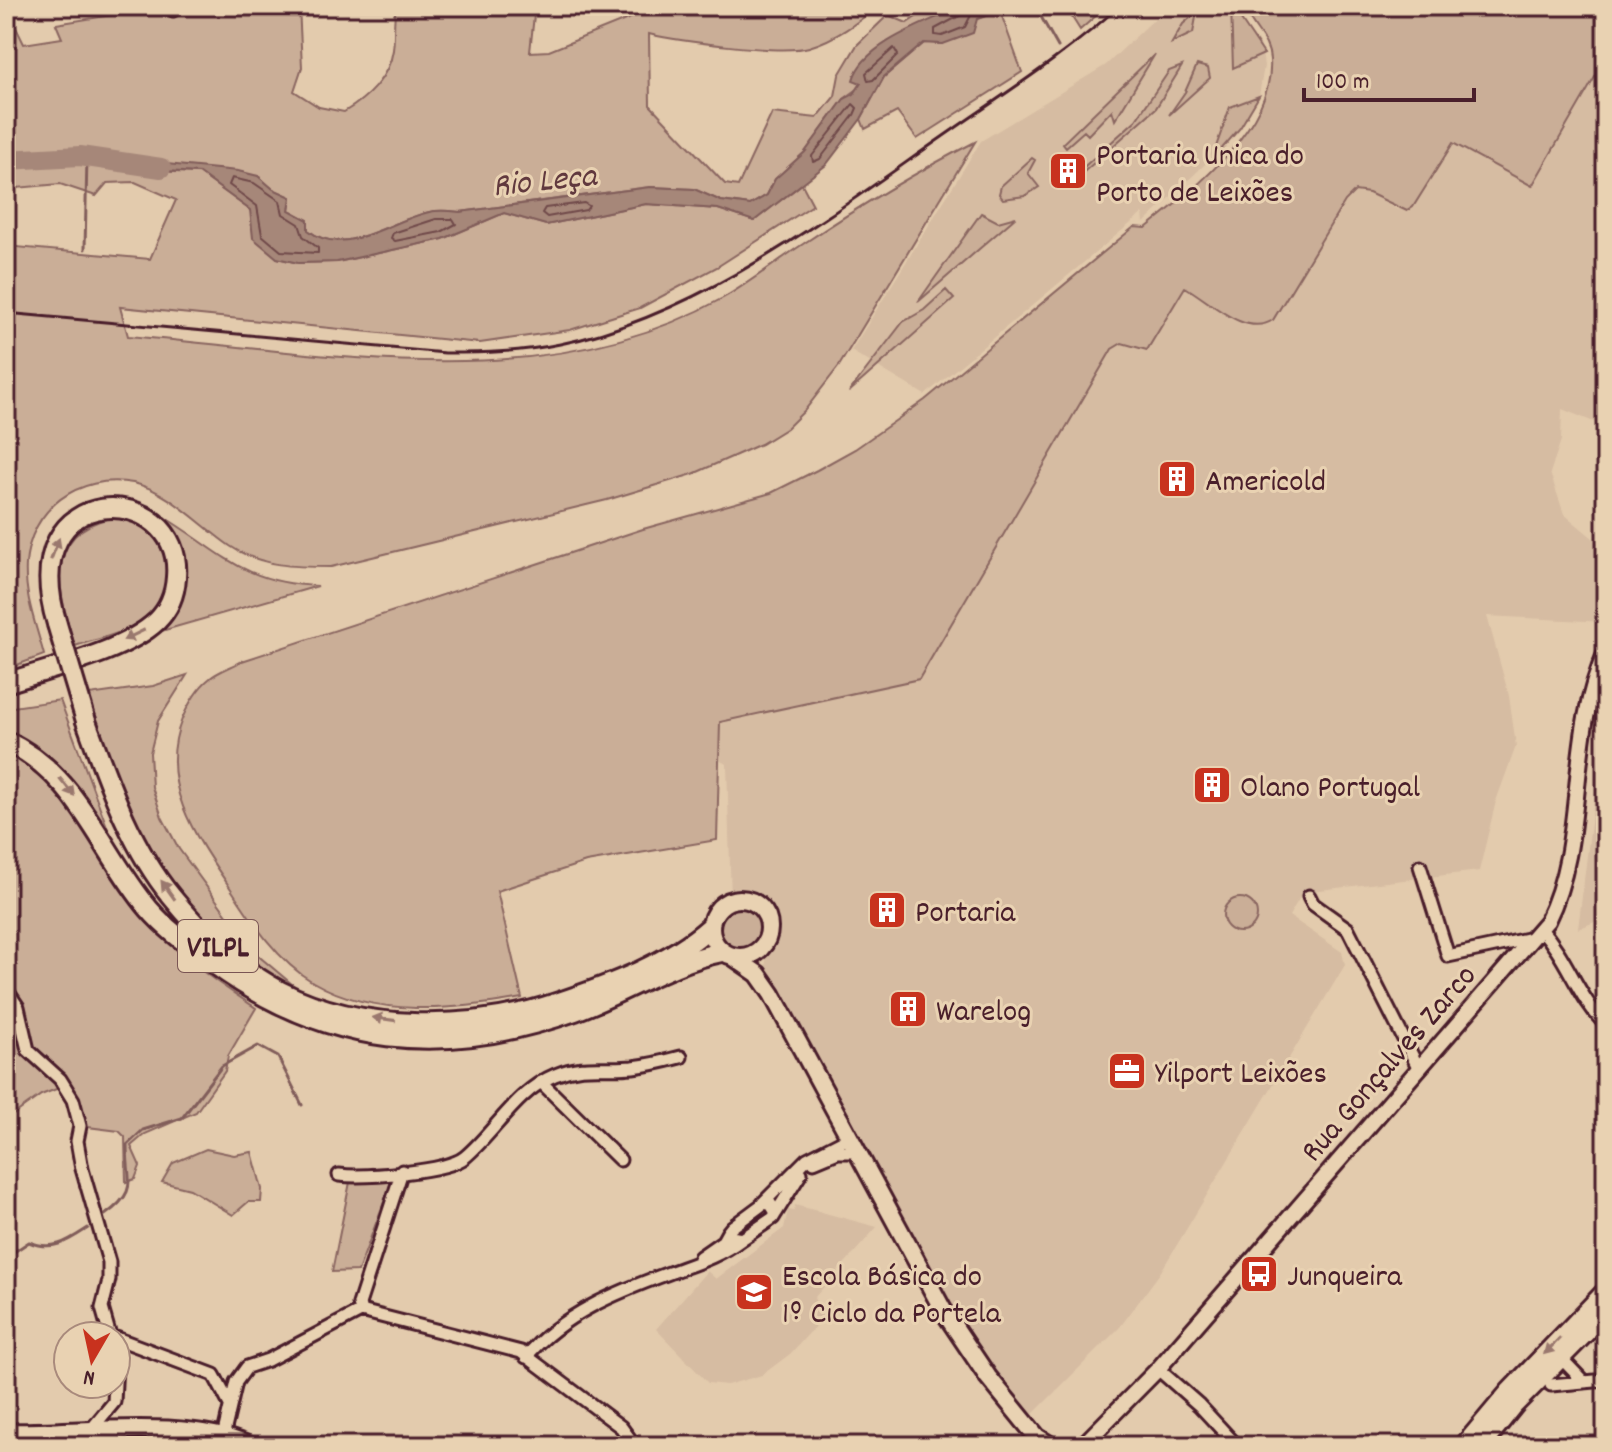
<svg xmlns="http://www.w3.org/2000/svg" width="1612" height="1452" font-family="Dekko,sans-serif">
<rect width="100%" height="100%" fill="#e3cbad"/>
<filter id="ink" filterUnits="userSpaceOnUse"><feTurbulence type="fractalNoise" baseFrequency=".0125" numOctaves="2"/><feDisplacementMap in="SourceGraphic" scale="16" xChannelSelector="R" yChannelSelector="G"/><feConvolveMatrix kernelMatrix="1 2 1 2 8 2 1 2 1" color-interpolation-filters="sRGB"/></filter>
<g filter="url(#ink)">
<path fill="#d6bca2" d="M1168,6H1239L1241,20L1261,46L1264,66L1259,96L1230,140L1144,223L1143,213L925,395L851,351L981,141L1106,65Z
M1606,58V427L1562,409L1561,440L1550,473L1564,514L1606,549V622L1487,616L1509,696L1516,746L1496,801L1479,871L1303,892L1289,916L1342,952L1345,965L1160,1273L1120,1327L1032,1415L992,1365L967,1348L765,971L769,931L767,917L752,902L731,900L727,764L718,760L719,722L919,679L1112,349L1122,343L1147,349L1185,286L1248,326L1273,320L1345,201L1355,191L1369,192L1398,210L1453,143L1532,185Z
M1606,725V917L1578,929L1603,726Z
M795,1205L877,1227L814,1298L824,1317L790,1354L762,1375L727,1385L708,1383L656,1329L707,1271L716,1279L784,1228L788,1210L794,1211Z"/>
<path fill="#caae97" stroke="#8a6661" stroke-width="2" d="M168,6H181L184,10L185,6H299L302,67L294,91L319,107L344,112C366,99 389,78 393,50C395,35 393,21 396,6H535L530,52L549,51L638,15L641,6H878C857,23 836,39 809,47C784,55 677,41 649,34L650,105L725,184L738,186L772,113L817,118L835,96L839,75L857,45L888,15L907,23L932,6H963L879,48L859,88L844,99L805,152L775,179L767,195L750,205L721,201L694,189L650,187L460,212C452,211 443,210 435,211C395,216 345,261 308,230V220L289,210L291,197L273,189L258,176L133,170L199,173L250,210L277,258L298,263L338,262L443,239L504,213L546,225L646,204L718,209L754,221L802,184L813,205L717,267L640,308L570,330L480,343L120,307L128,336C325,352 541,400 723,298C751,282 777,261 803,244C858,207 916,172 975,142L839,366L805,410L787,428L761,444L693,474L607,500L331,567C296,567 261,567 230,546C202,527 168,490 133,483C78,473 30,509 26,564C24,595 36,625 44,655L6,669V246L150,259L176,200L135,182L107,183L96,196L60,184L6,189V7L24,44L62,38L56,24Z
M1065,6H1107L1080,30Z
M1231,6H1239L1241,20L1264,54L1233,68Z
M1245,6H1606V58L1532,186L1453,143L1413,207L1407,211L1369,193L1355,191L1345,201L1273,320C1245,338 1210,301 1185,287L1147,350L1122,343L1112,349L919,679L720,722L717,840L586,862L497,891L522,998C455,1010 375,1018 313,982C277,961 251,920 229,886C194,835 157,781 182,719C188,705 198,688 209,679C218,671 232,667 242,661L643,529L771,493L817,470L855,449L925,400L1134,227L1146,228C1192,191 1275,126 1270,60C1269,37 1249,28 1245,6Z
M1000,11L1022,72L917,139L897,112L865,129L861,119L884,77L924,43L943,44L977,19Z
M1197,12L1193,33L1172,43L1183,24Z
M1155,54L1115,120L1112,110L1088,135L1084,131L1066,147L1063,143Z
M1197,65L1208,68L1210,78L1169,115L1185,92Z
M1182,66L1156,108L1078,177L1076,174L1136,120L1169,71Z
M1259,96L1240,128L1211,161L1230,107Z
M1032,158L1035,160L1028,173L1039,187L1025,196L1003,199L999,194L1001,186Z
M981,213L998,222L1016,217L918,302Z
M946,290L954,299L849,392L903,322L924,310Z
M159,514C220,550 240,583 318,586L158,632C196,593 194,554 159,514Z
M110,518C164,521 190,575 149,614C130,633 100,638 75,646C59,596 41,534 110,518Z
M187,675L158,721L150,753L152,787L162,817L179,849L255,953L305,995C174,927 129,831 89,695L153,686Z
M60,700L115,848C84,802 60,758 6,735V708Z
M6,750C73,776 116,877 160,931C186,963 223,986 256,1008L228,1056L225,1071L196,1112L145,1134L131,1146L140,1166L135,1179L126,1182L125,1137L119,1131L80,1126L64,1086L41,1095L6,1120Z
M1223 915a17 17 0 1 1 34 0a17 17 0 1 1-34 0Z
M720 930a21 21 0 1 1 42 0a21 21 0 1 1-42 0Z
M206,1149L234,1155L252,1152L262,1189L261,1202H248L233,1215L190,1189L162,1182L173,1163Z
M393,1178L358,1271L332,1272L350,1182Z"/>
<path fill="#a68779" stroke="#815d5a" stroke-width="2" d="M963,6H1012L977,19L973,33L943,44L924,43L884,77L861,119L826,165L754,221L718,209L646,204L546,225L504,213L443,239L337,262L298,263L277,258L253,238L250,210L199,173L132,169L136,161L238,171L258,176L273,189L291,197L289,210L308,220V230C345,261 395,216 435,211C443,210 452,211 460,212L650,187L694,189L721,201L750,205L767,195L775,179L805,152L844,99L854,94L861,83L853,80C863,43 931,21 963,6Z"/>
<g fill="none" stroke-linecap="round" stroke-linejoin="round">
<path stroke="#6f494a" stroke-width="2" d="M964,6L961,15L935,29V35L942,36L965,27L972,13L990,6
M894,48L898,55L873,80L868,81L866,73Z
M853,104L857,108L854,115L820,159L813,162L812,156Z
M232,178L254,183L280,201L283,214L299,224L303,236L318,248V253L281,251L262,235L257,206L229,185Z
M584,203L589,206L586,210L547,217L542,213L545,208Z
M436,219H453L456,224L441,232L395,241L391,238L393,233Z"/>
<path stroke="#815d5a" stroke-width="3" d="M1035,6L1058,47
M85,249L87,157
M105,1215C139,1191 127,1182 127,1145L143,1130L182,1118L222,1066L258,1046L278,1057L302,1105
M6,1245L14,1252L29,1242C53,1252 68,1241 88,1228"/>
<path stroke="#a68779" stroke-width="20" d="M6,160L80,156L161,168"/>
<g stroke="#4a1f2b" stroke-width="17">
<path id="minor" d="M172,6L173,10
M1420,866L1448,956L1532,938
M1309,896L1313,904L1348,929L1418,1067
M1540,928C1568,959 1577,996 1606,1025
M6,989L18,1007L28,1050L60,1079L73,1100L80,1126L77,1141L82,1169L109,1262V1280L102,1308L110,1336
M541,1082L620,1160
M814,1162L838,1152H858
M339,1175C363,1178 447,1172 465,1157C496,1131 516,1091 555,1075C585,1063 603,1070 633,1067C649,1065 666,1061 681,1057
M763,1203L807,1159L850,1137
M770,1203L776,1213L773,1218L742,1239L731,1237L728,1232L732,1227L763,1204Z
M776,1213L801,1173
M700,1257L723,1241L728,1232
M361,1311L359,1304L402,1171
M116,1338L214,1375L230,1405
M526,1357C562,1314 617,1292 669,1273C696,1263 718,1257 742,1239
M1561,1358L1584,1382
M1158,1369L1199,1405L1237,1446
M1551,1385L1606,1380
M89,1432L114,1402L116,1365
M74,1433L84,1446
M223,1437L236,1382L247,1367L268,1360L361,1311L521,1352L621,1427L635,1446"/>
</g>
<g stroke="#4a1f2b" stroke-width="20">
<path id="tertiary" d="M1082,1446L1158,1369L1547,921C1588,839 1566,739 1606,652"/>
</g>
<g stroke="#4a1f2b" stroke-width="22">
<path id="secondary" d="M711 928a29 29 0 1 1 58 0a29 29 0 1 1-58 0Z
M735,958L758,974L772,994L943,1310L988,1377L1037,1437L1051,1446
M6,1432C75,1434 188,1417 249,1446
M1463,1446L1510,1390L1606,1290
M1482,1446L1515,1405L1606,1313"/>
</g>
<g stroke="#4a1f2b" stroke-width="24">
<path id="trunk" d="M6,683C51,668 123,653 157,621C169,609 175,594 176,577C184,481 12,475 57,624
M86,721C108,781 130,846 171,896C201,933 237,968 280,991C362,1033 474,1031 559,1002C610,985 670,963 710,927
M6,741C79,775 100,851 149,909C168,931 190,946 214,964C327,1047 444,1058 575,1011C624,993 671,962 722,952"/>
</g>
<use href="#minor" stroke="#e9d2b2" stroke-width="11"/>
<use href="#tertiary" stroke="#e9d2b2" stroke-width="14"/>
<use href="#secondary" stroke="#e9d2b2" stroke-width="16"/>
<use href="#trunk" stroke="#e9d2b2" stroke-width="18"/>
<path stroke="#4a1f2b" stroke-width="3" d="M6,313L445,353C484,353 522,352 560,344C697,316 825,219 938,140C999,97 1064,57 1119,6"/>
<g stroke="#4a1f2b" stroke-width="24" stroke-linecap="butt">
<path id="trunk-bridge" d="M57,624L86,721"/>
</g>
<use href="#trunk-bridge" stroke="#e9d2b2" stroke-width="18"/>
</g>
<defs><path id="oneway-solid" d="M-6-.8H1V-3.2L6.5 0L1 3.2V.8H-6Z" transform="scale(2)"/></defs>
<g fill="#9a786e">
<use href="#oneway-solid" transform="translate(55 549) rotate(-69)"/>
<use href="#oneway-solid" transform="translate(134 635) rotate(154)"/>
<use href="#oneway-solid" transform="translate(67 787) rotate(51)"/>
<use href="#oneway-solid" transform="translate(168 890) rotate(-126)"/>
<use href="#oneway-solid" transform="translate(384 1019) rotate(-172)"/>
<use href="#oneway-solid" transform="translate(1552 1346) rotate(134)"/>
</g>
</g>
<defs>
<g id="building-square" transform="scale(2)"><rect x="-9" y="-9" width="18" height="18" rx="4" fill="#c8321e" stroke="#e9d2b2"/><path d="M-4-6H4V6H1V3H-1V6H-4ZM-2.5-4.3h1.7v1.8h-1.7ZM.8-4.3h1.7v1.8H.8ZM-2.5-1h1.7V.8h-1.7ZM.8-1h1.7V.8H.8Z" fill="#fff"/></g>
<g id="office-square" transform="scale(2)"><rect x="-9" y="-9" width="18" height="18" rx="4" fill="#c8321e" stroke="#e9d2b2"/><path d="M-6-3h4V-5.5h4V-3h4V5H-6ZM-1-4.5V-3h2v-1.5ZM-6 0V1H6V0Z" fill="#fff"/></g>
<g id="bus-square" transform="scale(2)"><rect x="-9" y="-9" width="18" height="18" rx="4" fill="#c8321e" stroke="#e9d2b2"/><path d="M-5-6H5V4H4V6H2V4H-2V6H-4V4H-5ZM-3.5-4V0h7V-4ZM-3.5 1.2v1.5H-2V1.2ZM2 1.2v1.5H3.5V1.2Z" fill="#fff"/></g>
<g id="school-square" transform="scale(2)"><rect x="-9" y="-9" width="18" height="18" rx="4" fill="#c8321e" stroke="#e9d2b2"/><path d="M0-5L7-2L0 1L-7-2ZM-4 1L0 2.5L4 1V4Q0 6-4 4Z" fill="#fff"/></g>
</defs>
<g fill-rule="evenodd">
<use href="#building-square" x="1068" y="171"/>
<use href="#building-square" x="1177" y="479"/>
<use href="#building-square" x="1212" y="785"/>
<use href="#building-square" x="887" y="910"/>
<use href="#building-square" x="908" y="1009"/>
<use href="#office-square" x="1127" y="1071"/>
<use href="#bus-square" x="1259" y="1274"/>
<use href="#school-square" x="754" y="1292"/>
</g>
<g text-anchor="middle" stroke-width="6" stroke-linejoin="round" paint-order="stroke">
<rect fill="#e9d2b2" stroke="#7a5554" stroke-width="2" x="178" y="920" width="80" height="52" rx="6"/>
<g font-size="30" font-weight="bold" fill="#4a1f2b">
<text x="218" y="956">VILPL</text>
</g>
<g font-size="32" fill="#4a1f2b" stroke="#e9d2b2" text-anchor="start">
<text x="1096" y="164">Portaria Unica do<tspan x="1096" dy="37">Porto de Leixões</tspan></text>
<text x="1205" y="490">Americold</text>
<text x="1240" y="796">Olano Portugal</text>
<text x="915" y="921">Portaria</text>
<text x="936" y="1020">Warelog</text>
<text x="1155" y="1082">Yilport Leixões</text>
<text x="782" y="1285">Escola Básica do<tspan x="782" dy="37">1º Ciclo da Portela</tspan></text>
<text x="1287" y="1285">Junqueira</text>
</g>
<g font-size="32" fill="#4a1f2b" stroke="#e9d2b2">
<text transform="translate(1387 1062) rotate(-49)" y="11">Rua Gonçalves Zarco</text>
</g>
<g font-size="34" font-style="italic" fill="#61393e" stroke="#e9d2b2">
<text transform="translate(544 178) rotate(-6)" y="12">Rio Leça</text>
</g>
</g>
<rect width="1612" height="1452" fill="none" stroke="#e9d2b2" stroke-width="32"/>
<rect x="16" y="16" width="1580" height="1420" fill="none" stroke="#4a1f2b" stroke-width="3" filter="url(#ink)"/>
<g transform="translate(92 1360) rotate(189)"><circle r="38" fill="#e9d2b2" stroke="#a98a7c" stroke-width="2"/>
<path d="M0-6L14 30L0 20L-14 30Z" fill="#c8321e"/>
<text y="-12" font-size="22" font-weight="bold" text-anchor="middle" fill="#4a1f2b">N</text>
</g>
<path d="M1304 88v12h170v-12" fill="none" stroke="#4a1f2b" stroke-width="4"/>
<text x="1316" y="88" font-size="24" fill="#4a1f2b" stroke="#e9d2b2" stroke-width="6" paint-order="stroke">100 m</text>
</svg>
